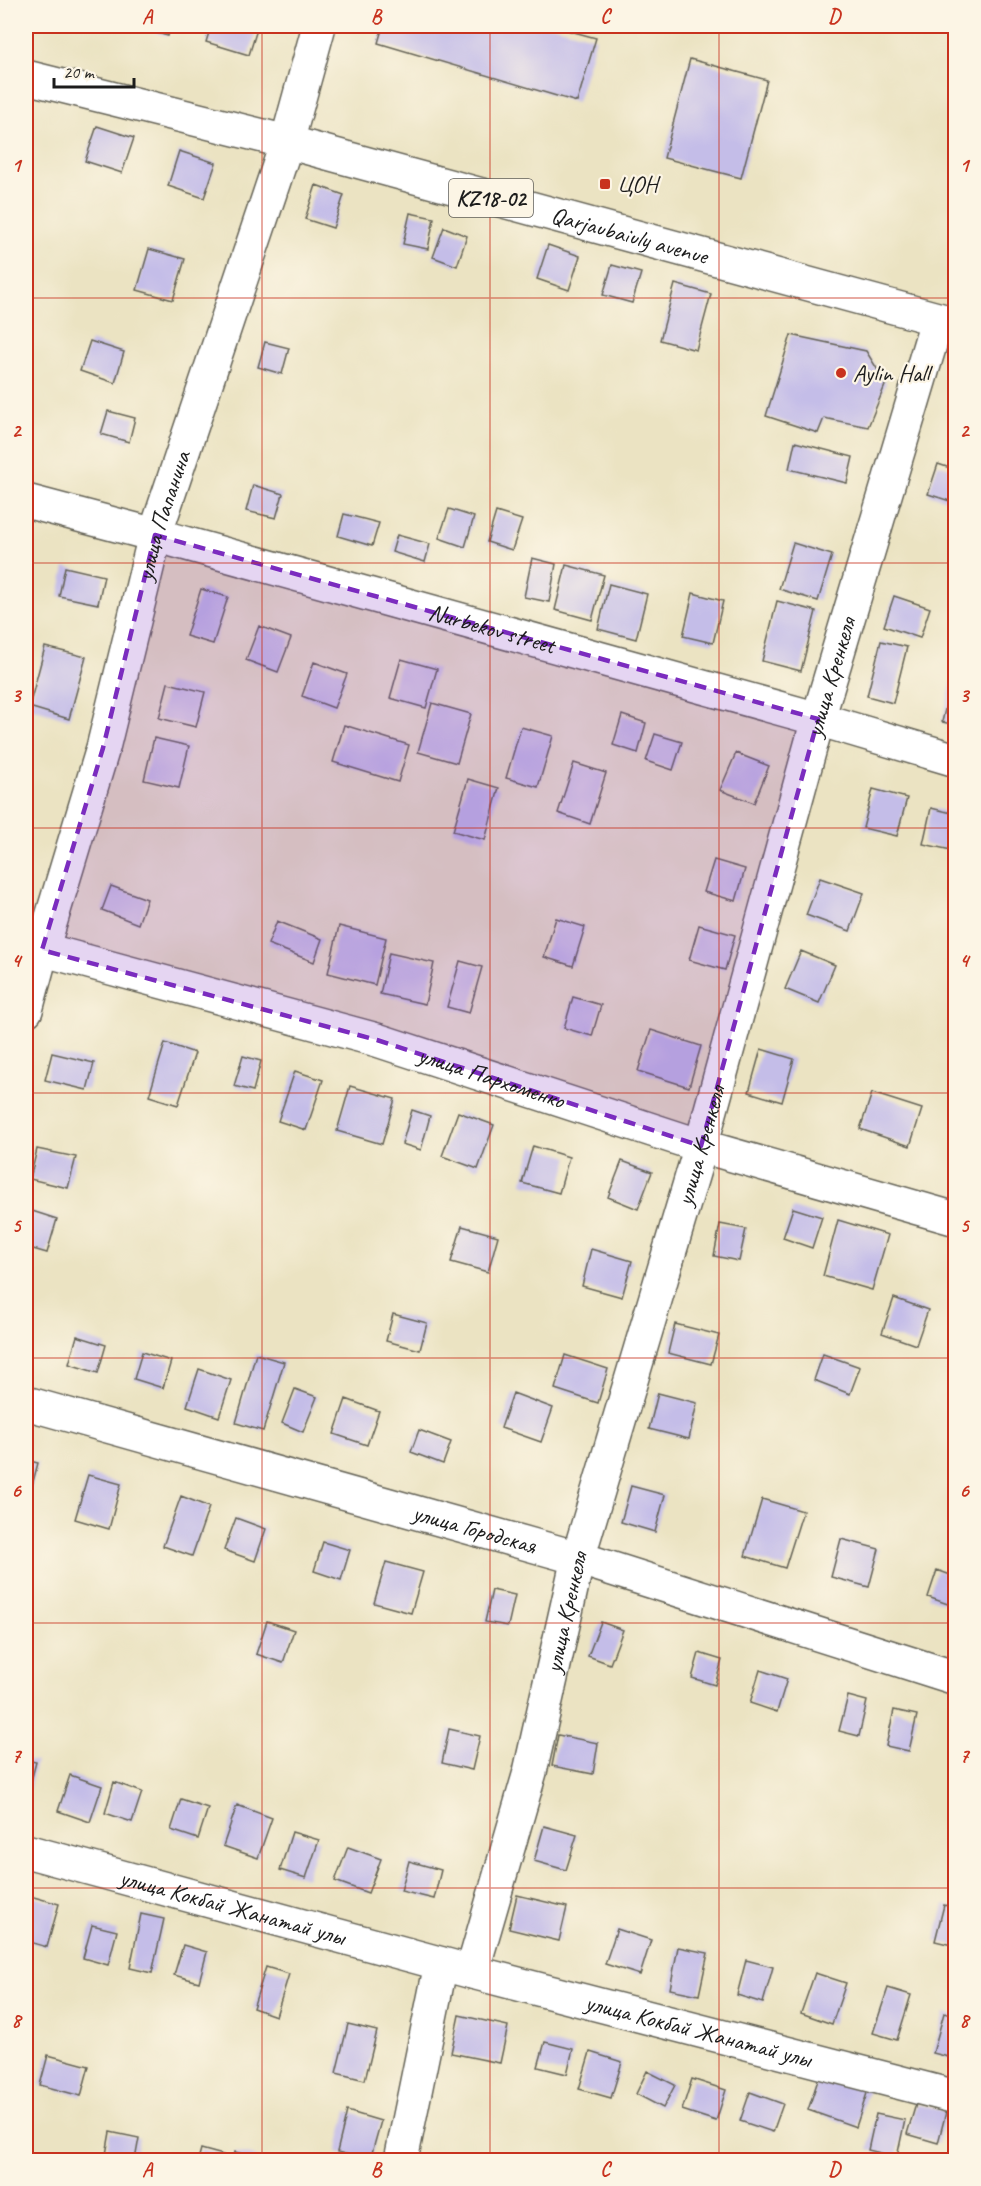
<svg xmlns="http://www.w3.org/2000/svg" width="981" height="2186" font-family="Caveat,sans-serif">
<rect width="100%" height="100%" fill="#fcf5e5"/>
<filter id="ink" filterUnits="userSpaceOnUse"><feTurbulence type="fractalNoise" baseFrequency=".0167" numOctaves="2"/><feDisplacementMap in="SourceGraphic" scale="12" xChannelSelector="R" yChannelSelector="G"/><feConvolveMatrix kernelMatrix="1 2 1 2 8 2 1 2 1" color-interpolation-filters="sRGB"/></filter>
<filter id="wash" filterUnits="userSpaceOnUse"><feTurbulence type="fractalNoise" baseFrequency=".008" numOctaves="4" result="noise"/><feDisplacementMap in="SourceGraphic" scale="24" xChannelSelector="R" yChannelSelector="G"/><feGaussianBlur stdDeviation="1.35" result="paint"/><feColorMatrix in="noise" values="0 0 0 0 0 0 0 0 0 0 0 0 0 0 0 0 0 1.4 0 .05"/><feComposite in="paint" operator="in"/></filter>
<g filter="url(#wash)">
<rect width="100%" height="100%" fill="#ebe3c2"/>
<g id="blocks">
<path fill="#c4bde8" d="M132,26H171L168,36Z
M211,26H258L249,55L206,42Z
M383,26H552L596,38L577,102L378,43Z
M690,59L767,80L741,178L664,158Z
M97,126L134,138L122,173L85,161Z
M179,151L216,163L204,198L168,186Z
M316,185L344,195L333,228L305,219Z
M410,213L434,218L428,249L403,244Z
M444,227L467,236L457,266L433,257Z
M548,245L580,256L569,290L537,279Z
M149,249L185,259L173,300L137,290Z
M612,265L641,273L632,303L603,295Z
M675,284L711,294L696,350L660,340Z
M791,335L866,351L886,383L868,427L824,418L818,433L766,416Z
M90,341L124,352L115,383L80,371Z
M265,342L289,348L282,374L258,367Z
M108,411L135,418L129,442L101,434Z
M795,442L853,457L847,483L789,469Z
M938,464L956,470V503L928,494Z
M253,485L283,494L276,518L246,511Z
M449,509L474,517L465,547L439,538Z
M496,512L522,520L512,550L487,542Z
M344,514L379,523L372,546L338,536Z
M397,535L430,544L425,562L392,552Z
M793,543L832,555L818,601L779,589Z
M532,558L556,564L549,602L524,597Z
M566,565L604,575L592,620L555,610Z
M65,567L104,576L98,604L59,596Z
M609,584L647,594L636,639L598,629Z
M201,589L228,597L213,644L186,636Z
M693,593L723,601L713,643L683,636Z
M894,596L930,608L920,638L884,626Z
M777,601L816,611L801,671L762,661Z
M259,626L291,638L278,672L246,660Z
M881,641L907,647L893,703L867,696Z
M45,647L86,657L69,719L29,707Z
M401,659L437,669L426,708L390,698Z
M314,662L347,674L334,708L302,696Z
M952,680H956V725L942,722Z
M168,683L205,692L196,727L159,718Z
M432,703L471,714L457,763L418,752Z
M622,715L646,723L638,753L613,745Z
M344,725L409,745L398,782L333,762Z
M521,727L553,736L538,787L506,778Z
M655,734L682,742L673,770L646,761Z
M154,738L189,746L179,788L144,780Z
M736,753L769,766L754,803L720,790Z
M574,763L606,773L590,824L558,813Z
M468,779L499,788L485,840L453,831Z
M873,789L907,798L897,836L863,828Z
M931,808L956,814V851L923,844Z
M714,860L745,869L736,901L704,892Z
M820,878L864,893L850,931L806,915Z
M111,886L147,899L138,924L102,910Z
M556,918L585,927L573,966L544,957Z
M277,921L322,939L314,962L268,944Z
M699,925L735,935L725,970L689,960Z
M339,926L386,938L375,985L328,973Z
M801,951L835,965L819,1003L785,989Z
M389,953L434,963L425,1004L380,994Z
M460,961L482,967L469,1013L447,1007Z
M573,997L601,1005L592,1036L564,1028Z
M651,1030L701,1046L689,1087L638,1071Z
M165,1043L195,1053L178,1105L149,1096Z
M761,1049L794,1059L782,1102L749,1092Z
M52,1053L94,1063L87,1090L45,1080Z
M243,1056L261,1061L253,1091L234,1086Z
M295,1071L323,1080L306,1130L278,1121Z
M350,1086L395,1099L382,1144L337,1131Z
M872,1093L922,1109L910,1146L860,1129Z
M412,1110L430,1116L421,1150L402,1144Z
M458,1112L494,1125L478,1169L442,1156Z
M533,1146L569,1157L559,1193L522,1183Z
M37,1149L76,1157L68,1188L30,1179Z
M622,1161L652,1172L638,1209L608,1197Z
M793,1208L822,1217L812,1248L783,1238Z
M26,1209L57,1219L47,1253L26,1247Z
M838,1220L888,1235L872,1290L823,1276Z
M720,1224L746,1229L739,1261L714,1256Z
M462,1226L498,1236L488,1272L451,1262Z
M591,1249L632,1261L622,1297L582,1286Z
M894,1298L928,1310L916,1345L882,1333Z
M393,1314L427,1323L420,1350L386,1341Z
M675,1324L719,1335L711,1364L668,1353Z
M77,1336L106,1345L98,1373L69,1364Z
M142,1352L171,1361L163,1388L134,1379Z
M256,1354L284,1362L263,1431L236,1423Z
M823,1354L860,1367L850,1394L814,1380Z
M565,1355L608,1369L598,1403L555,1389Z
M199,1369L231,1380L219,1417L187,1406Z
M295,1389L317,1397L303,1432L282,1423Z
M513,1393L553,1408L541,1442L501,1428Z
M658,1393L697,1403L689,1439L649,1429Z
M346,1399L379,1411L367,1445L334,1434Z
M419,1430L451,1442L443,1464L411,1452Z
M26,1460L38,1463L30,1493L26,1492Z
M88,1475L121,1484L109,1529L75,1519Z
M631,1486L665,1495L655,1532L621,1522Z
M181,1496L209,1507L192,1556L163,1546Z
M762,1499L803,1511L785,1568L745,1556Z
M236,1518L266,1529L255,1561L224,1550Z
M841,1539L879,1549L869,1587L831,1577Z
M323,1542L350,1550L341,1580L314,1571Z
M386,1562L423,1572L411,1613L374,1603Z
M937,1570L956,1577V1607L928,1597Z
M492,1590L515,1595L508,1626L485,1622Z
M267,1621L294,1630L283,1663L256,1654Z
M601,1622L623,1630L610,1664L588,1656Z
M699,1653L722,1660L715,1685L692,1678Z
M760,1670L787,1679L777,1712L750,1703Z
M848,1696L867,1701L859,1736L839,1731Z
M894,1710L917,1715L909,1751L886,1746Z
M449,1729L480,1736L472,1770L442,1763Z
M558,1735L598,1743L593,1774L552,1766Z
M26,1760L36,1762L29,1789L26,1788Z
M70,1775L102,1786L90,1822L58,1811Z
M114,1782L142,1792L132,1822L105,1813Z
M181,1799L208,1808L198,1839L171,1830Z
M237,1805L272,1818L258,1858L223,1846Z
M544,1826L577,1835L566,1870L534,1861Z
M292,1832L319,1840L306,1878L280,1870Z
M348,1847L381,1859L368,1893L335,1881Z
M409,1861L441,1870L434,1899L401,1891Z
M517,1895L567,1907L559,1941L509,1929Z
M30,1896L59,1904L47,1947L26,1941V1912Z
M944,1905L956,1908V1946L935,1941Z
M141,1914L164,1919L152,1973L130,1968Z
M92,1925L117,1931L108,1965L83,1958Z
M617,1929L651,1940L640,1975L605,1964Z
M183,1945L207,1952L199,1982L174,1975Z
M678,1947L708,1953L699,1995L670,1989Z
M746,1960L773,1967L763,2003L737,1995Z
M266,1967L289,1974L276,2016L253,2008Z
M815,1973L846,1983L832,2024L801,2013Z
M888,1988L911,1995L897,2040L873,2033Z
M944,2013L956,2016V2059L933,2053Z
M459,2015L508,2026L500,2063L451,2053Z
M348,2024L377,2031L365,2080L336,2073Z
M545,2042L573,2049L567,2074L538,2067Z
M590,2052L622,2062L611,2098L579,2089Z
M48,2055L89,2066L81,2096L40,2085Z
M647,2071L675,2085L663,2108L636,2094Z
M820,2074L868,2090L856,2127L808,2110Z
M692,2079L726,2090L716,2121L682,2110Z
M750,2092L783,2104L773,2132L740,2121Z
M916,2104L946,2112L938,2143L907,2134Z
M347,2111L381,2121L370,2160L337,2152Z
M876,2114L905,2120L897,2157L868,2150Z
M110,2132L139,2138L135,2160H105Z
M201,2149L223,2155L221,2160H198Z
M235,2152L266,2160H233Z"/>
</g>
</g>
<g filter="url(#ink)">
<use href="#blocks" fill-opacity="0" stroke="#646256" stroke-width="1.5"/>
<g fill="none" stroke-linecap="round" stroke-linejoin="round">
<g stroke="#646256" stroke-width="36">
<g id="minor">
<path id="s1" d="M26,501L155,535L818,719L956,760"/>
<path id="s2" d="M26,945L377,1040L701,1146L956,1219"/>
<path id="s3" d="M26,1010L42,950L103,748L155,535L287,142L319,26"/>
<path id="s4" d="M26,1403L578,1558L956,1678"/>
<path id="s5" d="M26,1851L472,1972L956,2097"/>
<path id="s6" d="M472,1972L530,1772L578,1558L701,1146L818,719L937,321"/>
<path d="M401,2160L441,1964"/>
</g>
</g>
<g stroke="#646256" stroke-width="36">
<g id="highway">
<path id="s7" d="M26,77L287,142L956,324"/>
</g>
</g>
<use href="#minor" stroke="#fff" stroke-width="33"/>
<use href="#highway" stroke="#fff" stroke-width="33"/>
</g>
</g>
<path fill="#7b2cbf" fill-opacity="0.2" stroke="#7b2cbf" stroke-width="4.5" stroke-dasharray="12 8" stroke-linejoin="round" d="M155,535L818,719L701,1146L377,1040L42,950L103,748Z"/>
<path fill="none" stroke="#c8321e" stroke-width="1.5" stroke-opacity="0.55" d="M262,26V2160M490,26V2160M719,26V2160M26,298H956M26,563H956M26,828H956M26,1093H956M26,1358H956M26,1623H956M26,1888H956"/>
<g fill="#c8321e" stroke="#fcf5e5" stroke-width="2">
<rect x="599" y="178" width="12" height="12" rx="3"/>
<circle cx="841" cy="373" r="6"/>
</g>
<g text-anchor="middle" stroke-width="4.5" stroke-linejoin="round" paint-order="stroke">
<rect fill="#fcf5e5" stroke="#5f5d58" stroke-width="1.5" x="449" y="179" width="84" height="38" rx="4.5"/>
<g font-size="22" font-weight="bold" fill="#1c1c1c">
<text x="491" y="206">KZ18-02</text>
</g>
<g font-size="24" fill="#1c1c1c" stroke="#fcf5e5" text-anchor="start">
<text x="617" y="192">ЦОН</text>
<text x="853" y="381">Aylin Hall</text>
</g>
<g font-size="24" fill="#1c1c1c" stroke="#fcf5e5">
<text dy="8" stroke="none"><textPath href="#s7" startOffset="624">Qarjaubaiuly avenue</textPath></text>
<text dy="8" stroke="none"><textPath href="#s3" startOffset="513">улица Папанина</textPath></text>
<text dy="8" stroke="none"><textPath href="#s1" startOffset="483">Nurbekov street</textPath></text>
<text dy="8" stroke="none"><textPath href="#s6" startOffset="1344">улица Кренкеля</textPath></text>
<text dy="8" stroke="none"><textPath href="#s2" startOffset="484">улица Пархоменко</textPath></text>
<text dy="8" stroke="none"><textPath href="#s6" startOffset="858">улица Кренкеля</textPath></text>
<text dy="8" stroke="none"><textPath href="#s4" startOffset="466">улица Городская</textPath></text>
<text dy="8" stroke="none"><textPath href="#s6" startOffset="372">улица Кренкеля</textPath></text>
<text dy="8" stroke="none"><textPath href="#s5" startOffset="214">улица Кокбай Жанатай улы</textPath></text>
<text dy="8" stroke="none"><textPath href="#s5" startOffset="696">улица Кокбай Жанатай улы</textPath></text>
</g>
</g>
<rect width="981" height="2186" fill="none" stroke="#fcf5e5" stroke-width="66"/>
<path d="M54 78v9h80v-9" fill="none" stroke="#1c1c1c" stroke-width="3"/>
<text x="63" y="78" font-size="18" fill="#1c1c1c" stroke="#fcf5e5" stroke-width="4.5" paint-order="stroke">20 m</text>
<rect x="33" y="33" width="915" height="2120" fill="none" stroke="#c8321e" stroke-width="2"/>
<g font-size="20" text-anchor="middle" font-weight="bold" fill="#c8321e">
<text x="147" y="23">A</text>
<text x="376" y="23">B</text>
<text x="605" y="23">C</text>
<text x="834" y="23">D</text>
<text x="16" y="172">1</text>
<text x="964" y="172">1</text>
<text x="16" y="437">2</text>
<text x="964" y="437">2</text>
<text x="16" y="702">3</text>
<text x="964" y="702">3</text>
<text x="16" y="967">4</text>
<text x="964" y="967">4</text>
<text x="16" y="1232">5</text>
<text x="964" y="1232">5</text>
<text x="16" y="1497">6</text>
<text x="964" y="1497">6</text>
<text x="16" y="1762">7</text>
<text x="964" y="1762">7</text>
<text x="16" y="2027">8</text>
<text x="964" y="2027">8</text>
<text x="147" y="2176">A</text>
<text x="376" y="2176">B</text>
<text x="605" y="2176">C</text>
<text x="834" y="2176">D</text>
</g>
</svg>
